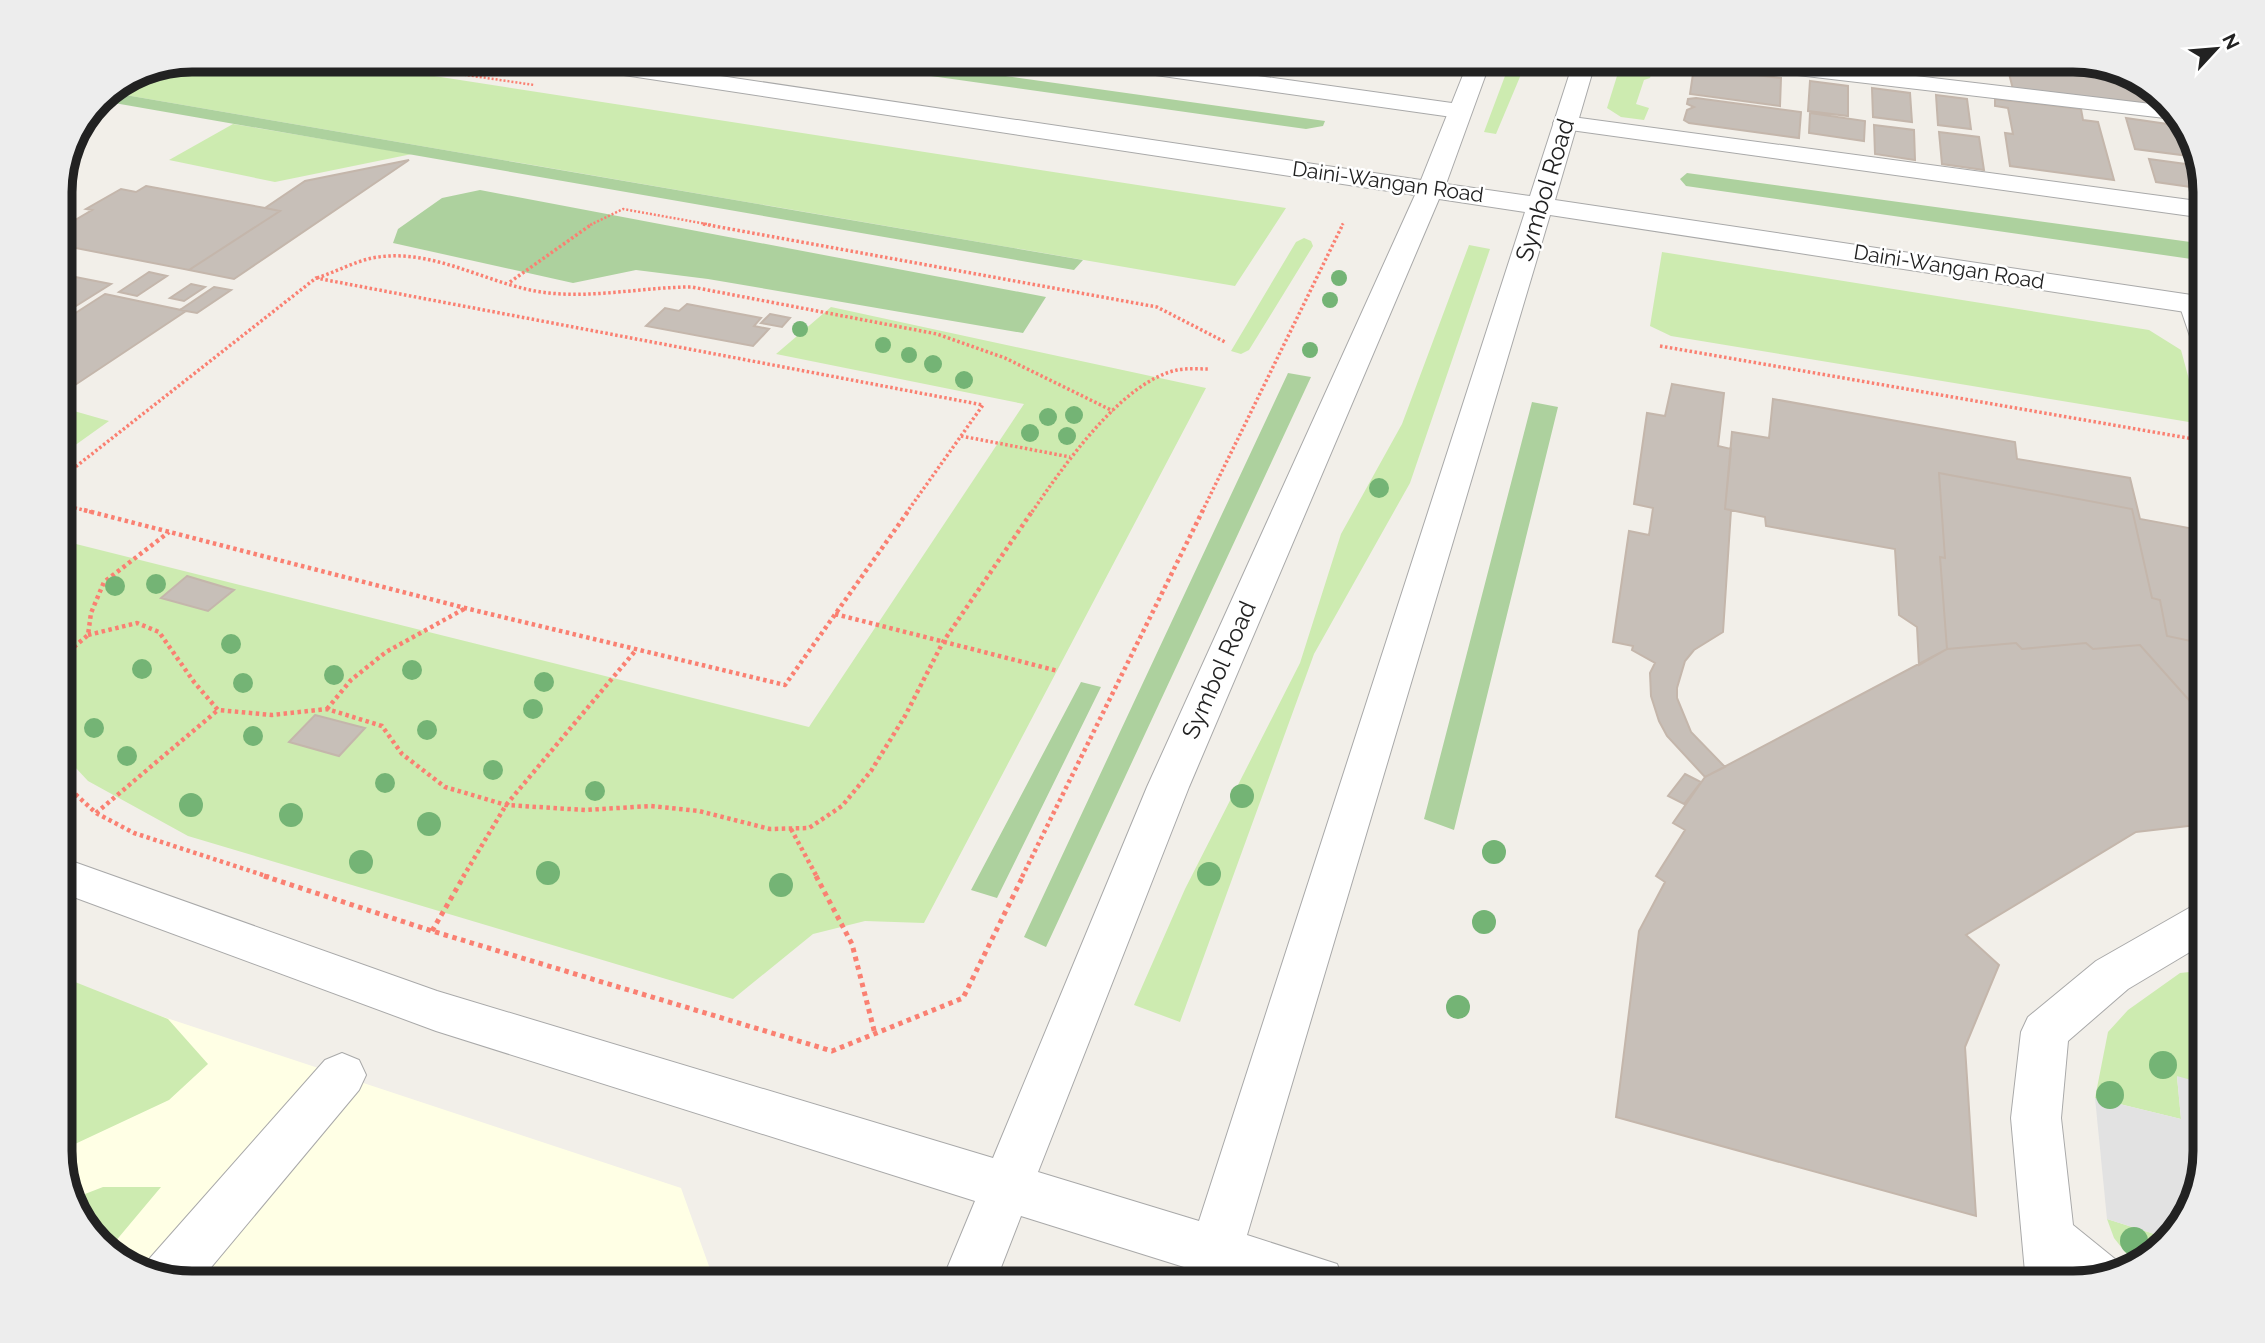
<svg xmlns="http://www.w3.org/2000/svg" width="2265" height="1343" font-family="Raleway,sans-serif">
<rect width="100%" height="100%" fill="#f2efe9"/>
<path fill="#e0dfdf" d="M1188,60H1272L1266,70Z"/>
<path fill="#ffffe5" d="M60,980L88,992L681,1188L715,1283H192L125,1266L77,1218L60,1160Z"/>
<path fill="#cdebb0" d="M192,60H331L1286,208L1235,286L108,92L141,69Z
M1511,60H1527L1496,134L1484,132Z
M1622,60L1655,61L1650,78L1644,80L1636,104L1649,108L1644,120L1621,117L1607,108Z
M233,124L412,154L275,182L169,160Z
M1304,238L1311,241L1313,246L1249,350L1241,354L1231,351L1296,242Z
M1469,245L1490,249L1410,483L1314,654L1180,1022L1134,1005L1185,889L1300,663L1341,534L1402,424Z
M1662,252L2149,330L2181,350L2201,424L1671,336L1650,326Z
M831,307L1206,388L924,923L865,921L813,934L733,999L188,836L88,781L60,751V540L809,727L1024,404L776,354Z
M60,407L109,421L60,456Z
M2199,971L2205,975V1084L2177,1077L2181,1119L2095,1098L2108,1032L2128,1010L2180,973Z
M60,976L168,1019L208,1064L169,1100L60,1151Z
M103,1187H161L109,1249L77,1218L72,1199Z
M2107,1219L2167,1238L2137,1267L2114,1238Z"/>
<path fill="#add19e" d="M817,60H891L1325,121L1323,126L1306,129Z
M108,92L1083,260L1074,270L97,100Z
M1687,173L2205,244V261L1686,186L1680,179Z
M480,190L1046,297L1023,333L708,279L636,270L573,283L393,243L398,229L442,198Z
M1288,373L1311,377L1046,947L1024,937Z
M1532,402L1558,407L1454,830L1424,819Z
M1081,682L1101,687L997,898L971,890Z"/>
<path fill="#e2e2e2" d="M2177,1076L2205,1084V1152L2188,1218L2167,1238L2107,1219L2095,1098L2181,1119Z"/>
<path fill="#c7bfb8" stroke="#c4b6ab" stroke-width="2" d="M1766,60H1913L1916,77Z
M2012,60H2073L2081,62L2083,70Z
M2007,66L2143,81L2169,106L2013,89Z
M1694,67L1781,78L1780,106L1690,94Z
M1810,81L1848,86V116L1808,111Z
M1872,88L1910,93L1912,122L1873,117Z
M1936,95L1967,99L1971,129L1938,125Z
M1696,98L1801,112L1799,138L1689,123L1684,120L1687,110L1694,107L1687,104L1688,99Z
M1995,99L2081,109L2083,120L2098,122L2114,180L2010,166L2005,133L2013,134L2008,108L1995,106Z
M1810,113L1865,121L1864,141L1809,133Z
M2126,118L2188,127L2197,157L2135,149Z
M1874,125L1914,130L1915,160L1875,154Z
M1939,132L1979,137L1984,170L1942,164Z
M2149,159L2200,166L2205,189L2156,182Z
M409,160L234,279L189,270L280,211L265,208L305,181Z
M146,186L265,208L280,211L189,270L60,245V229L92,210L86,209L121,189L136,192Z
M149,272L167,276L137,296L119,292Z
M60,274L111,284L60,316Z
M191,284L205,287L184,301L170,298Z
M214,287L231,290L197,313L180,310Z
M105,294L186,311L60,395V323Z
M687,304L761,318L754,326L769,329L753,346L646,326L665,308L679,311Z
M770,314L790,318L782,327L761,323Z
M1672,384L1724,393L1718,446L1731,449L1725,509L1731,510L1723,632L1694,650L1685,661L1677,688V698L1691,732L1725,767L1705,777L1667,736L1659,721L1651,696L1650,673L1655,663L1632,650L1633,646L1613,642L1629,531L1649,535L1653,508L1634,504L1647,413L1665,416Z
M1773,399L2015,442L2017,459L2130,478L2140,519L2205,531V644L2167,636L2160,600L2152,598L2132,509L1939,473L1945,558L1940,557L1947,649L1919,665L1917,627L1899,615L1895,549L1766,526L1765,517L1725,509L1732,432L1769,438Z
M1939,473L2132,509L2152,598L2160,600L2167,636L2205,644V718L2140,645L2093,649L2086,643L2022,649L2016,643L1947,649L1940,557L1945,558Z
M187,576L234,590L208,611L161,598Z
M2016,643L2022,649L2086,643L2093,649L2140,645L2205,718V824L2136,832L1966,935L1999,965L1965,1047L1976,1216L1616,1117L1639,931L1665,882L1656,876L1685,830L1673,823L1705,777L1947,649Z
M315,715L365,728L339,756L289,742Z
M1685,774L1701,782L1684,804L1668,796Z"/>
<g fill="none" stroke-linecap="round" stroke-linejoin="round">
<g stroke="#a9a9a9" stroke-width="2">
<path id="service" d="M2193,295L2205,301V351L2194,348L2179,304L2183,298Z
M2205,903V943L2128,989L2068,1041L2061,1118L2073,1225L2115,1259L2120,1271L2074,1283H2026L2011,1118L2021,1032L2028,1017L2096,961L2189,908Z
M342,1053L359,1060L366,1075L359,1090L198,1283L145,1271L150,1258L325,1060Z"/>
</g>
<g stroke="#a9a9a9" stroke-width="2">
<path id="minor" d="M1088,60H1144L1459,104L1467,106L1471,111L1467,116L1459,118L1099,67L1091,65Z
M1717,60H1781L2168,106L2182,120L1728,67L1720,65Z
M1565,116L2205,202V218L1556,128L1553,123L1556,118Z"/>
</g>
<g stroke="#a9a9a9" stroke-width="2">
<path id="tertiary" d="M560,60H613L1421,180L1469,60H1491L1446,184L1530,196L1574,60H1596L1555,200L2205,297V315L1550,215L1247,1235L1337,1264L1345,1283H1179L1184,1267L1021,1216L995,1283H941L975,1201L436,1031L60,892V857L437,991L993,1158L1147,787L1415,195L571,67L563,65ZM1439,199L1525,212L1199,1221L1038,1172L1189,787Z"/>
</g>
<path stroke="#fa8072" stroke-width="2.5" stroke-dasharray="2 2" stroke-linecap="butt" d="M365,60L534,85
M590,225L623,209L712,225
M1342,225L1344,222"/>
<path stroke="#fa8072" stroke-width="3.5" stroke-dasharray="2.5 2.5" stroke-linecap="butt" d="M703,224L1157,307L1225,342
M317,278C335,272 354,262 372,258C434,246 490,287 549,293C596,298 644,287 692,287L937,334L1005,358L1113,411
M510,282L592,224
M1660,346L2205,441
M961,436L1070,457
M60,479L316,278L983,405L907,512
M60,504L91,512
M1032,512C1063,467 1121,382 1177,370C1187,368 1200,369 1210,369
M1202,512L1343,224"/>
<path stroke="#fa8072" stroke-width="4.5" stroke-dasharray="3.5 3.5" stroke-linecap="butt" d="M84,510L465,608L785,685L909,510
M835,614L1058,671
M88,635L137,623L159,632L194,682L218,710L272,715L327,709L382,726L402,754L445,787L506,805L585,810L651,806L699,811L770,829L809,828L842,806L871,771L905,716L943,642L1033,510
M60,650L75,646L88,635L91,613L104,582L169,532
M327,709L351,680L386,652L464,609
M60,780L96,813L134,833L269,877
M96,813L218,710
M791,829L817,877
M463,877L506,805L636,650
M1022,877L1203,510"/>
<path stroke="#fa8072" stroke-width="5" stroke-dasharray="4.5 4.5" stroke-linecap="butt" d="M264,876L432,931L832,1051L963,998L1023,876
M816,876L852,944L875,1034
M432,931L464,876"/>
<use href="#service" fill="#fff" fill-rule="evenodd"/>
<use href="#minor" fill="#fff" fill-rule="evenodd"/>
<use href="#tertiary" fill="#fff" fill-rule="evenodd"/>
</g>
<g fill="#74b475">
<circle cx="1339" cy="278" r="8"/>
<circle cx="1330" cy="300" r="8"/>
<circle cx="800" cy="329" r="8"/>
<circle cx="883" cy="345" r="8"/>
<circle cx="1310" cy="350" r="8"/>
<circle cx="909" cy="355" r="8"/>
<circle cx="933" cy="364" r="9"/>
<circle cx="964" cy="380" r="9"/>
<circle cx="1074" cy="415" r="9"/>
<circle cx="1048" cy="417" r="9"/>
<circle cx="1030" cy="433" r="9"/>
<circle cx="1067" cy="436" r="9"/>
<circle cx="1379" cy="488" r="10"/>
<circle cx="156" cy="584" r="10"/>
<circle cx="115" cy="586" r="10"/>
<circle cx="231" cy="644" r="10"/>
<circle cx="142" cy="669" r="10"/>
<circle cx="412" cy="670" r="10"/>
<circle cx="334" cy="675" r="10"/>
<circle cx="544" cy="682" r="10"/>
<circle cx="243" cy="683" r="10"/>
<circle cx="533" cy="709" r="10"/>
<circle cx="94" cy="728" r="10"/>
<circle cx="427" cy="730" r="10"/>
<circle cx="253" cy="736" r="10"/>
<circle cx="127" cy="756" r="10"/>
<circle cx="493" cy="770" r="10"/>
<circle cx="385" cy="783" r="10"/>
<circle cx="595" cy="791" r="10"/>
<circle cx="1242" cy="796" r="12"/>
<circle cx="191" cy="805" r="12"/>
<circle cx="291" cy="815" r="12"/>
<circle cx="429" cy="824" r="12"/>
<circle cx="1494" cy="852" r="12"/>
<circle cx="361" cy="862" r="12"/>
<circle cx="548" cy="873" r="12"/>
<circle cx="1209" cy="874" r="12"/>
<circle cx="781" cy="885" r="12"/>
<circle cx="1484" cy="922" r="12"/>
<circle cx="1458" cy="1007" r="12"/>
<circle cx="2163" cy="1065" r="14"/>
<circle cx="2110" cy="1095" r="14"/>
<circle cx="2134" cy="1241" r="14"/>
</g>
<g text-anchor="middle" stroke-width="5" stroke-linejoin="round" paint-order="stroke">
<g font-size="21" fill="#222" stroke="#fff">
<text transform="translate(1388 182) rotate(8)" y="7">Daini-Wangan Road</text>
<text transform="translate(1949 267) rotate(9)" y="7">Daini-Wangan Road</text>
</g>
<g font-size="24" fill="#222" stroke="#fff">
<text transform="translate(1545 190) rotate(-73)" y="8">Symbol Road</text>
<text transform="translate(1219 670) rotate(-66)" y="8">Symbol Road</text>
</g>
</g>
<path d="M0 0H2265V1343H0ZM192 72H2073A120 120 0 0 1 2193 192V1151A120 120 0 0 1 2073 1271H192A120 120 0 0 1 72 1151V192A120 120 0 0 1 192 72Z" fill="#ededed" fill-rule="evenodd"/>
<path fill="none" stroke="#222" stroke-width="9" d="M192 72H2073A120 120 0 0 1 2193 192V1151A120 120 0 0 1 2073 1271H192A120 120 0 0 1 72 1151V192A120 120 0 0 1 192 72Z"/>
<g transform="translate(2216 49) rotate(64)" stroke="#ffffff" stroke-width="5" paint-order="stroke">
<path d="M0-5L12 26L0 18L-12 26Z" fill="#222222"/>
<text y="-10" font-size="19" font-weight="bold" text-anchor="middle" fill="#222222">N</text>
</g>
</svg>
